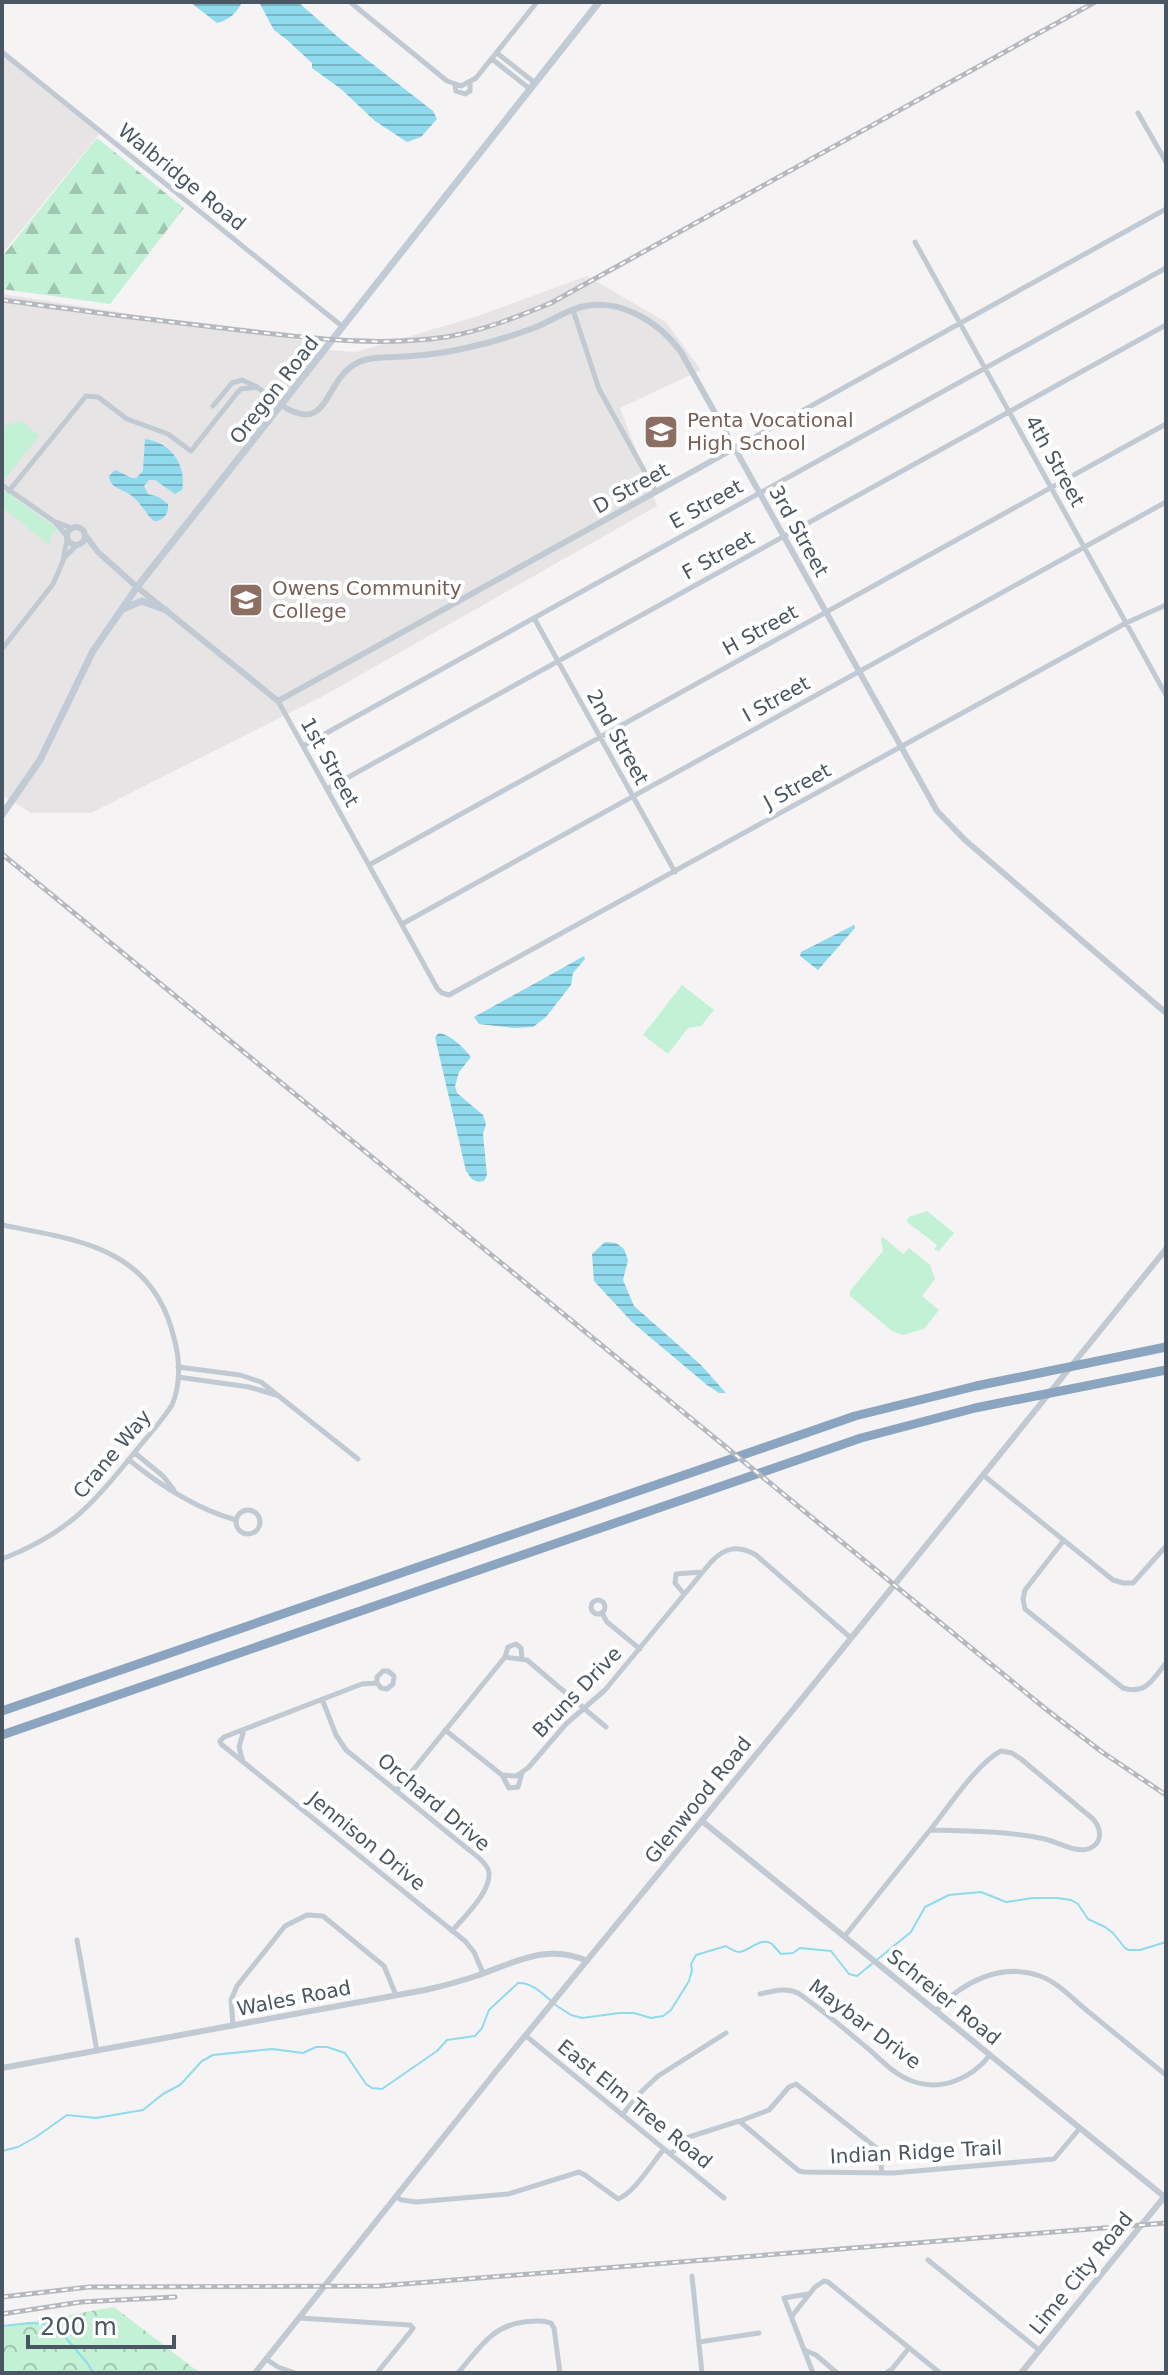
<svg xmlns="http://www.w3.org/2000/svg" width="1168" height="2375" font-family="'DejaVu Sans',sans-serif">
<defs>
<pattern id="forest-firs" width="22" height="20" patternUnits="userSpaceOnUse" patternTransform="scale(2)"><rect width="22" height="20" fill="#c3f1d5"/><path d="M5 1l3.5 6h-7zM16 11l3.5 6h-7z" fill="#a0c6b0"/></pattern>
<pattern id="park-crowns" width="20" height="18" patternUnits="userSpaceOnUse" patternTransform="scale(2)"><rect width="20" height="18" fill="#c3f1d5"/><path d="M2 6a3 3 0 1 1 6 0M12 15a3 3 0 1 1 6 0" fill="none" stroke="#a0c6b0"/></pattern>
<pattern id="water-rules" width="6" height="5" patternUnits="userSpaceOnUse" patternTransform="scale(2)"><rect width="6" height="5" fill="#90daee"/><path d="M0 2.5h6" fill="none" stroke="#78b4c4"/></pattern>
</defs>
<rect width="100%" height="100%" fill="#f5f3f3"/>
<path fill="#e6e4e5" d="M2,52L101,132L2,254Z
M587,276L666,322L701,370L620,408L657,506L325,695L91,813H31L2,795V294L318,343L314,349L356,352L475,317Z"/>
<path fill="#c3f1d5" d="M21,421L39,436L2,482V426Z
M2,489L57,529L51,536L49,545L2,507Z
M682,985L714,1010L701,1026L688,1028L668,1054L643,1035Z
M927,1211L954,1233L939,1251L934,1250L937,1245L906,1221L909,1217Z
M883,1237L903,1254L909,1248L930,1265L935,1279L922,1296L939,1310L924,1329L903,1335L892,1331L850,1296V1291L883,1251L881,1240Z"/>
<path fill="url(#forest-firs)" d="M97,138L184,208L110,304L2,289V257Z"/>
<path fill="url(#park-crowns)" d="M114,2307L200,2373H2V2327Z"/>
<path fill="url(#water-rules)" d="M190,2H242C237,13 229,20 217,23Z
M259,2H298L339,38L433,111L437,119L421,137L407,142L375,121L341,89L312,68V63L286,39L274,30Z
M145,439C170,442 187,464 182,490L175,494L155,480H149L144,486L148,494L159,497L168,504C169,512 165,519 157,521H154C145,513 141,503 132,496C122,488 110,489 109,476L115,470L132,478H136L143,471Z
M854,925L855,928L818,970L800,956L801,952Z
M584,956L585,959L573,973L571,985L546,1017L533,1027L514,1028L479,1024L474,1017Z
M439,1033C451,1035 463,1047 471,1057L459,1072L455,1086L457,1093L483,1115L486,1124L483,1134L487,1175L484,1181L478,1182L472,1179L466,1171L435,1037Z
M605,1242L616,1243L624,1249L628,1260L623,1280L634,1306L701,1365L726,1393H719L707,1385L632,1322L594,1281L592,1254Z"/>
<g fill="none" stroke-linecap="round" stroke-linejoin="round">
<path stroke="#90daee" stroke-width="2" d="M554,2004L571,2015L582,2018L619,2013H634L651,2018L663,2016L671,2010L689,1981L692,1970L691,1964L696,1955L726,1946C729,1948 736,1952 739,1952C749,1952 760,1936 772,1944C775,1947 778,1951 781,1954L793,1953L800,1948L831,1951L849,1974L857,1976L911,1932L925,1907L949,1895L981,1892L1006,1902L1033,1898H1057L1071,1900L1078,1904L1088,1919L1105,1927L1113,1933L1125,1948L1129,1950H1140L1166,1942
M2,2151L18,2147L36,2137L67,2115L96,2118L143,2110L163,2094L180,2085L202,2061L213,2055L272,2049L303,2053L316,2047H327L345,2053L366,2084L372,2088L382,2089L437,2051L447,2040L475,2036L482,2028L489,2010L518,1983C530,1982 541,1992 550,2000
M2,2326L30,2323L55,2325L88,2364L93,2373"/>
<path stroke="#c1cad2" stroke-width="5" d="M350,2L447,81L461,86L476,78L537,2
M2,52L343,327
M497,53L535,83
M492,59L530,89
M455,85L456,91L465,94L470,91V83
M1138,113L1166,162
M915,242L1166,695
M573,310L599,389L656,492
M213,406L232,383L242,380L257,387L281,405
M735,448L1166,209
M2,485L55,522L67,536
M9,491L86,396L98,397L127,419L168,434L191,451L237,393L241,389L257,387
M56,522L72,528
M64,558L77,545
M534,618L675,872
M2,649L53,584L63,561L67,539
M278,701L437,988L442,993L449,995L1126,623L1166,605
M303,746L1166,268
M327,789L1166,325
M369,865L1166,424
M402,924L1166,502
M2,1225C79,1240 153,1248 174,1338C180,1359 181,1384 172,1405C161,1422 147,1437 134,1453C93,1505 65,1535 2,1559
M178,1367L240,1375L261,1382L358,1459
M178,1377L249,1387L276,1395
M135,1453L163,1476L174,1490
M129,1460C161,1486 196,1509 236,1520
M983,1475L1113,1580L1123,1583H1133L1166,1546
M236 1522a12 12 0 1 1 24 0a12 12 0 1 1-24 0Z
M1064,1540L1025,1590L1023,1599L1025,1609L1123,1688C1146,1695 1153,1679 1166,1663
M684,1594L675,1583L676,1574L702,1572
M591 1607a7 7 0 1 1 14 0a7 7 0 1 1-14 0Z
M602,1613L607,1622L640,1649
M505,1657L527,1660L606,1727
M377,1683V1677L383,1671H388L394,1676L393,1684L387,1689L381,1688L377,1683L362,1684L224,1737L220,1741L221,1744L465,1941L474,1952L483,1973
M322,1699L336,1735L346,1750L469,1850C476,1855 484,1861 488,1869C495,1888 464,1917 452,1931
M445,1730L502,1775L509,1788L518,1787L522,1773
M1001,1751L1012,1753L1021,1759L1093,1819C1102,1829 1103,1844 1088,1849C1076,1853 1057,1842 1045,1839C1008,1831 968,1831 930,1830C948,1808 977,1763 1001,1751Z
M243,1762L239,1747L244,1730
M502,1775L516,1776L528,1768L566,1724L605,1690L711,1562C725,1547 738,1545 756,1555L851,1638
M396,1791L505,1657L508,1647L516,1644L521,1648L522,1658
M844,1937L930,1830
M77,1940L97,2051
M760,1994C773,1991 786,1987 798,1993C824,2011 848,2032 872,2052C884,2063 897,2076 912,2081C942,2092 972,2078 990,2055
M936,2011C962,1982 1001,1962 1040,1976C1057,1982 1071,1997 1085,2009C1112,2031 1139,2053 1166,2075
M233,2026L231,2000L237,1986L285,1926L307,1915L323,1916L384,1966L396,1995
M526,2036L724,2198
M622,2115L642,2091L658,2076L726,2033
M740,2121L769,2110L789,2087L796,2084L879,2150L882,2173
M671,2154L686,2138L739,2121L799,2171L804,2172L893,2173L1054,2159L1080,2128
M396,2197L402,2200L416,2202L508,2194L579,2172L585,2175L618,2199C634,2193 652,2163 664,2149
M928,2260L1039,2350
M692,2276L702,2373
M808,2294L784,2298L813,2373
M792,2316L815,2287L824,2281L828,2282L940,2373
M299,2318L410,2325L413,2328L411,2331L377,2373
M699,2342L759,2333
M804,2350L816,2355L837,2373
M266,2359L278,2367L295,2373
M458,2373C479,2349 491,2326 524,2322C534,2321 542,2320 551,2323L554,2328L560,2373
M886,2373L892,2369L909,2348"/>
<path stroke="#c1cad2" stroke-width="6" d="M281,405C330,437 323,380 357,363C373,355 394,358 411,356C430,355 448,352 466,348C489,343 513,336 536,327C551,321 565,311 581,307C620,297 659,322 681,352L937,811L965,840L1166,1013
M67 536a9 9 0 1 1 18 0a9 9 0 1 1-18 0Z
M85,535L98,552L137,587L278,701L735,448
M702,1821L1166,2198
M2,2068L425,1990C444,1986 461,1981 479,1975C515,1962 549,1943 587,1961
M255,2373L497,2070L801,1700L1166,1249
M1021,2373L1165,2196"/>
<path stroke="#c1cbd6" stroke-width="7" d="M123,609L142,601L166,610
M2,815L40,760L93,651L137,587L599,2"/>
<path stroke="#8ba5c1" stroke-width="9" d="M2,1711L855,1416L976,1386L1166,1347
M2,1735L861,1438L975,1408L1166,1370"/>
<g stroke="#b5b8bd" stroke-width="5">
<path id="rail" d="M2,300C81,311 160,321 239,330C308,338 376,347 446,337C482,331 517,317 551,303L1095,2
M2,854L1047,1710L1102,1752L1166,1795
M2,2297L89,2287L379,2286L1166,2223
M2,2314L81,2302L175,2297"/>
</g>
<use href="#rail" stroke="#fff" stroke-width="2" stroke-dasharray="6" stroke-linecap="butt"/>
</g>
<defs>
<g id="school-square" transform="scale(1.8)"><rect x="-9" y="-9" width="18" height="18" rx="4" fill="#8d6e63" stroke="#fff"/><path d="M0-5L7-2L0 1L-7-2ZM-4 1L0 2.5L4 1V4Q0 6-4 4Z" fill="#fff"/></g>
<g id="university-square" transform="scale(1.8)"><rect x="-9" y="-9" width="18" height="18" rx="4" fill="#8d6e63" stroke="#fff"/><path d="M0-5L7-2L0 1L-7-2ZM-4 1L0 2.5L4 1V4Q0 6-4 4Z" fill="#fff"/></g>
</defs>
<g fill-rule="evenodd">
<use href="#school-square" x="661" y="432"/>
<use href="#university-square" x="246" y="600"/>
</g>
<g text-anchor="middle" stroke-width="8" stroke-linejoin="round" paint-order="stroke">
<g font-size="20" fill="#4a5661" stroke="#fff">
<text transform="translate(182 177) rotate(39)" y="7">Walbridge Road</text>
<text transform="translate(274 390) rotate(-52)" y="7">Oregon Road</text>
<text transform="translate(1055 461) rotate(61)" y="7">4th Street</text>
<text transform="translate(631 488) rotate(-29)" y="7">D Street</text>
<text transform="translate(706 504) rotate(-29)" y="7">E Street</text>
<text transform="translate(799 531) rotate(61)" y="7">3rd Street</text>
<text transform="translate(718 555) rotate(-29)" y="7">F Street</text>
<text transform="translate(760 630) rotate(-29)" y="7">H Street</text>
<text transform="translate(776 699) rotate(-29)" y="7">I Street</text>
<text transform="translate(618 737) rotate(61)" y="7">2nd Street</text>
<text transform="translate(330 762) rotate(61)" y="7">1st Street</text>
<text transform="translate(797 786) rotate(-29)" y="7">J Street</text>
<text transform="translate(112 1454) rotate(-50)" y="7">Crane Way</text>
<text transform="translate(577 1692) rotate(-46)" y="7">Bruns Drive</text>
<text transform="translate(698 1800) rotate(-51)" y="7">Glenwood Road</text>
<text transform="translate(434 1802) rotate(40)" y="7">Orchard Drive</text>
<text transform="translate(367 1841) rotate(39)" y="7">Jennison Drive</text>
<text transform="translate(944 1997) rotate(39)" y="7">Schreier Road</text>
<text transform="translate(294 1998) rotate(-11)" y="7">Wales Road</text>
<text transform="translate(865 2024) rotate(37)" y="7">Maybar Drive</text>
<text transform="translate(635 2104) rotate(39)" y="7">East Elm Tree Road</text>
<text transform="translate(916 2152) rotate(-3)" y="7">Indian Ridge Trail</text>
<text transform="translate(1081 2273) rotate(-51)" y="7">Lime City Road</text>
</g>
<g font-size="20" fill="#785e54" stroke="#fff" text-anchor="start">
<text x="687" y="427">Penta Vocational<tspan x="687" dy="23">High School</tspan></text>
<text x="272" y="595">Owens Community<tspan x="272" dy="23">College</tspan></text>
</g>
</g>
<rect width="1168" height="2375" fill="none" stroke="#4a5661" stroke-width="8"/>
<path d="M28 2335v12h146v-12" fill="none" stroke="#4a5661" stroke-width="4"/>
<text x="40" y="2335" font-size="24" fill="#4a5661" stroke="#ffffff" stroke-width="6" paint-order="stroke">200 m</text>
</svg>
